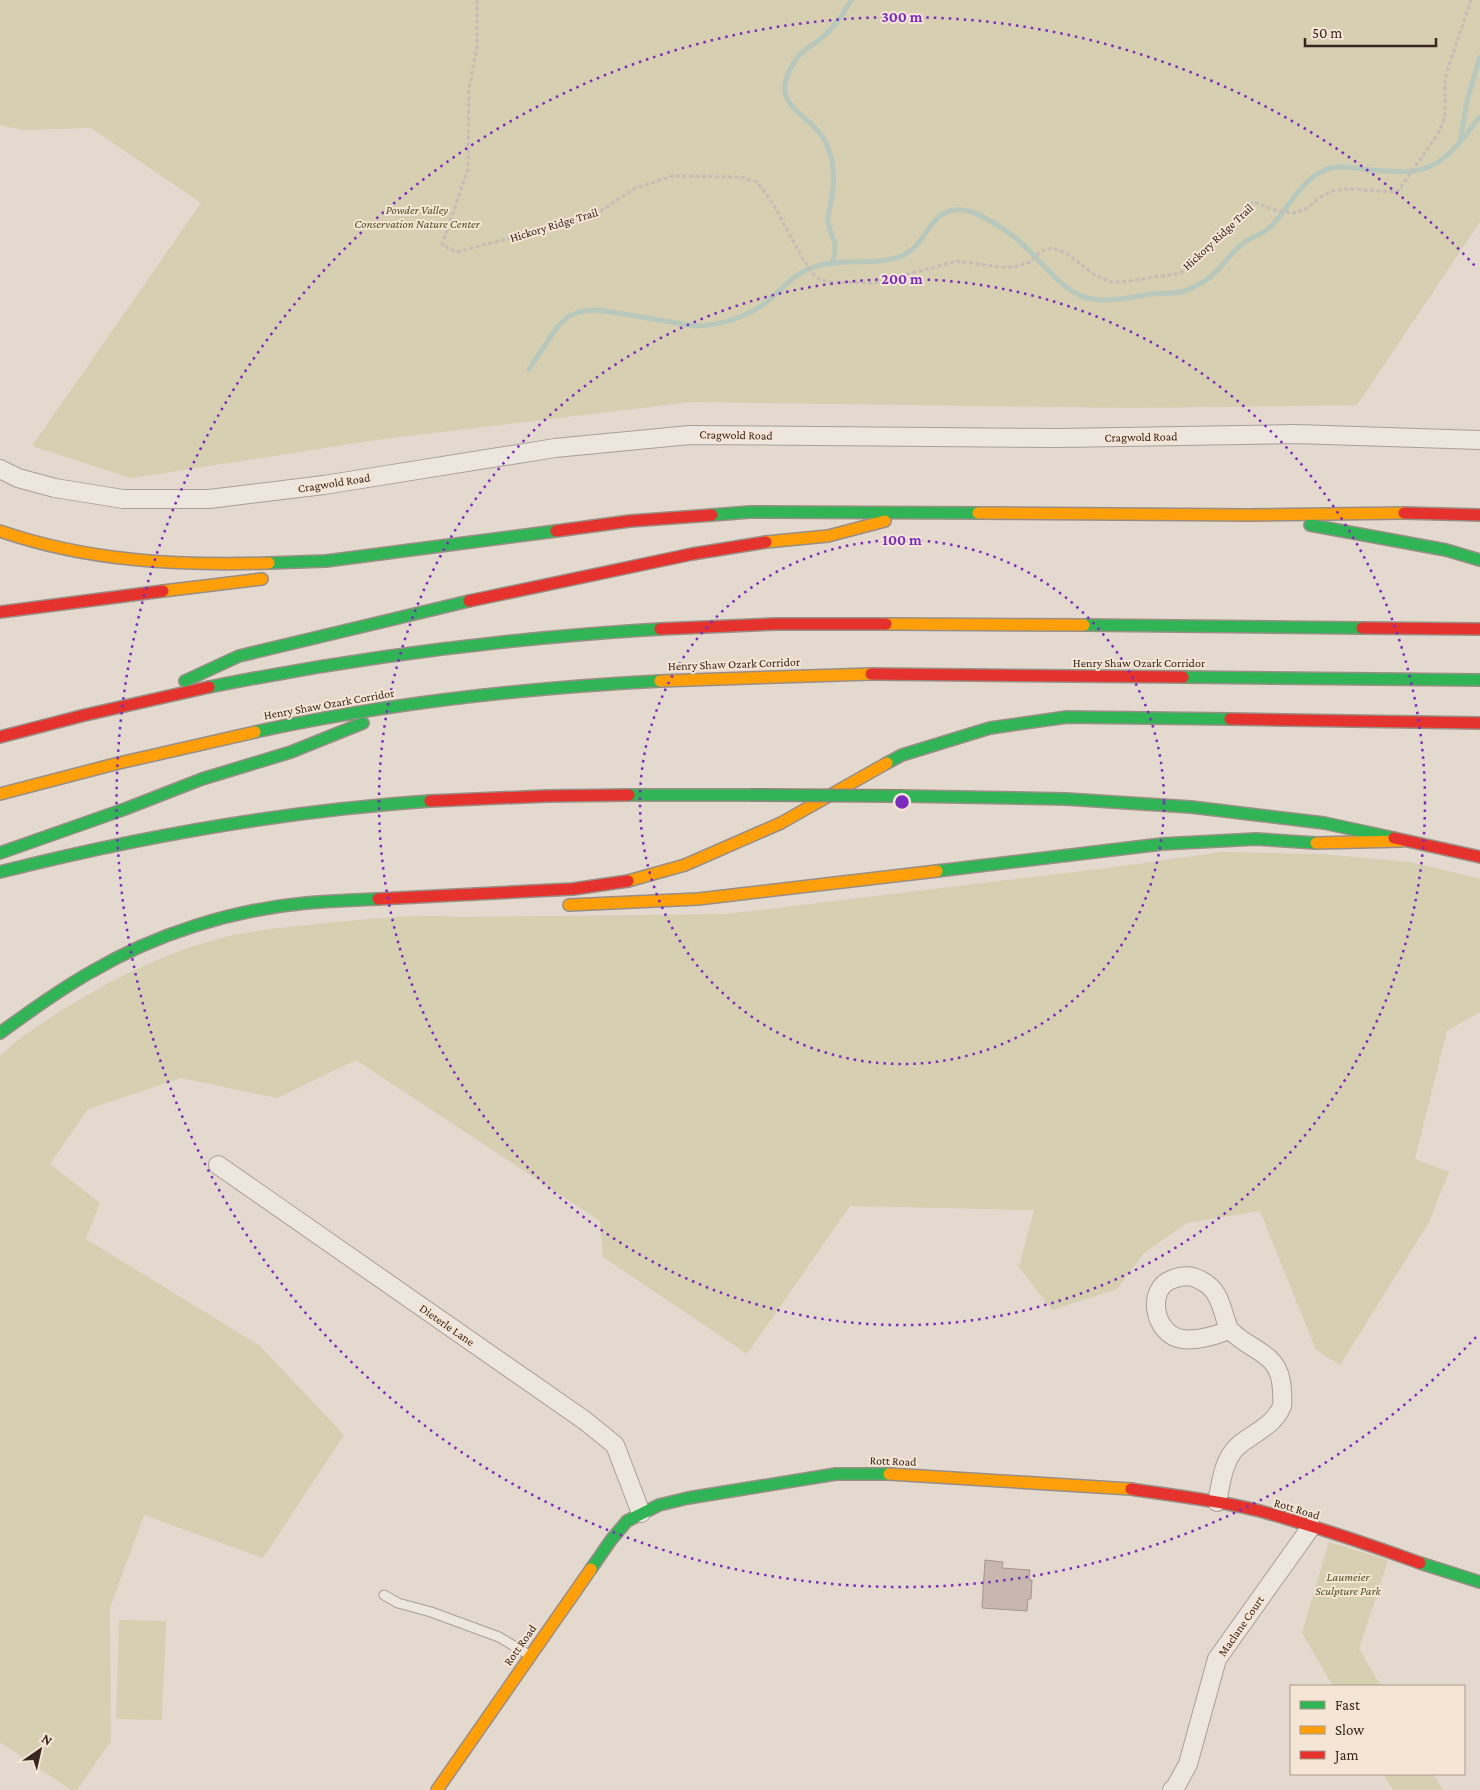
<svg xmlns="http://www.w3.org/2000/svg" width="1480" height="1790" font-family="'Crimson Pro',serif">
<rect width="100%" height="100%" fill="#e4d9ce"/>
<path fill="#d6cfb1" d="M0,0H1480V222L1357,405L1132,408L692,402L383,439L131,478L32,446L201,203L91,128L23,130L0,125Z
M1222,852L1320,854L1410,862L1480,879V1012L1447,1031L1415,1159L1449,1172L1428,1224L1340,1365L1316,1350L1260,1211L1187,1223L1144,1253L1117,1289L1052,1310L1019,1267L1034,1210L850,1206L747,1354L603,1257L600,1221L356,1060L277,1098L181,1078L88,1109L50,1164L100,1203L86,1239L260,1346L344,1435L263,1558L144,1515L110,1608L111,1741L77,1790H71L0,1742V1056C9,1048 18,1039 29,1032C88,991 160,952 230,936C265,928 301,926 336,922C378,918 419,914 461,917L726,914L1108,868Z
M1329,1542L1388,1560L1359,1649L1381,1686H1333L1302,1633Z
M119,1620L166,1621L162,1720L116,1719Z
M1383,1774H1433L1443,1790H1393Z"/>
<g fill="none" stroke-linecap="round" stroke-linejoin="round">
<path stroke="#b9c8bc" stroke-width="5" d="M1460,141L1468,97L1480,57
M832,263C834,257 836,251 835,244C833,236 828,228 828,219C828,212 831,204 832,196C835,177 834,158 825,141C812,115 773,108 788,74C799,47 812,49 829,31C838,22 845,11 851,0
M529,369L558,326L569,316L582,311L599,310L695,326C718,325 742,319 761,306C783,291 789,275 817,266C845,257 877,267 904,255C925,245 930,212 955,210C965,209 976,213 985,218C998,225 1009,232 1020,242C1040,259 1061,291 1087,298C1107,303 1131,297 1151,294C1162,293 1174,294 1184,291C1191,289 1198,285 1205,281C1219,272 1228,256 1241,245C1252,235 1264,236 1275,222C1291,204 1305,174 1331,168C1343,165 1360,169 1373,170C1413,173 1432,175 1460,142C1467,134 1473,125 1480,117"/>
</g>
<path fill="#c7b7af" stroke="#a4958d" d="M985,1560L1003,1562L1002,1568L1030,1570L1029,1580H1032L1031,1599H1028L1027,1611L982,1608Z"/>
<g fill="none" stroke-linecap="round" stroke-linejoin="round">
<g stroke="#a99f97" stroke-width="11">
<path id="lane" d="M384,1595L398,1603L431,1612L499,1637L529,1655"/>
</g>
<g stroke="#a99f97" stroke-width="20">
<path id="street" d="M0,469L18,478L55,488L123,499H209L324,485L555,448L690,435L1059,438L1295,434L1480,440
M218,1165L584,1420L615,1445L641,1513
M1217,1502C1221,1484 1223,1459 1238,1446C1253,1433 1274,1426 1282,1406C1283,1402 1282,1395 1282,1391C1281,1352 1253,1353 1231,1331C1228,1329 1228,1325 1226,1321C1221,1305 1218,1289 1202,1281C1192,1275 1184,1275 1173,1279C1145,1288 1154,1335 1182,1339C1198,1341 1214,1336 1229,1330
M1172,1790L1176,1786L1188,1764L1217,1659L1311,1527"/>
</g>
<g stroke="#998e86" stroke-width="14">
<path id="fast" d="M712,515L750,512L978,513
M1310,525L1446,550L1480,560
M269,563L326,561L556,531
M1084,625L1362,628
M1183,677L1480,680
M185,681L239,656L469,601
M209,687C358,657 509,638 660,629
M255,732C388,703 524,688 660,681
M887,763L902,755L990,728L1067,717L1230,719
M629,795H750
M902,796L1066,799L1191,807L1324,823L1394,838
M0,853L125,809L202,779L291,752L363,723
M937,871L1162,844L1256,839L1316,843
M0,872C142,836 284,811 430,801
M0,1033C30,1011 59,990 91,972C155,934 232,910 306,903C330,901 354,900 378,899
M1420,1563L1480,1582
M591,1569L611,1540L627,1521L659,1505L688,1498L836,1474H889"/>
</g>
<g stroke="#998e86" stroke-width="14">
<path id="slow" d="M978,513L1249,515L1404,513
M0,531C87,561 178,566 269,563
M766,542L828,536L885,521
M163,591L262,579
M886,624L1084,625
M660,681L871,674
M0,794L119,763L255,732
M1316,843L1402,841
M628,881L685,865L781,823L887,763
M569,905L698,899L937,871
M889,1474L1131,1489
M437,1790L591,1569"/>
</g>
<g stroke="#998e86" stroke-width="14">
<path id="jam" d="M1404,513L1480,515
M556,531L630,521L712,515
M469,601L692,554L766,542
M0,612L163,591
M1362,628L1480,629
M660,629L776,624H886
M871,674L1183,677
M1230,719L1480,723
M0,737L85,715L209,687
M430,801L547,796L629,795
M1394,838L1480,857
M378,899L573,889L628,881
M1131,1489C1174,1496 1218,1500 1260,1511C1314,1526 1368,1544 1420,1563"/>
</g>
<path stroke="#c5bdb6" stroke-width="3" stroke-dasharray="4 2.5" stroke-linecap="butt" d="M477,0V48L469,88L468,169L442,245L457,252L529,233L582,214L599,212L634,189L672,176L740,177L757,182L772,202L803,259L814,275L819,279L830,282L874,283L957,261L1001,267H1014L1030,262L1041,251L1052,248L1066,253L1096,276L1112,282H1123L1175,274L1187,270L1253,202L1275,210L1294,213L1306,209L1319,198L1332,191L1349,189L1396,192L1399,190L1438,134L1445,117V78L1471,0"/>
<use href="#lane" stroke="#ece6df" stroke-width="9"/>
<use href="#street" stroke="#ece6df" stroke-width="18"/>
<use href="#fast" stroke="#30b455" stroke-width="11"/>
<use href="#slow" stroke="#ff9f0a" stroke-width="11"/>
<use href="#jam" stroke="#e5322d" stroke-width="11"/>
<g stroke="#8f847d" stroke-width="14" stroke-linecap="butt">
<path id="fast-bridge" d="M750,795L902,796"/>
</g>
<use href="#fast-bridge" stroke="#30b455" stroke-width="11"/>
</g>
<g fill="none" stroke="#7b2cbf" stroke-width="2.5" stroke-dasharray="2.5 5">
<circle cx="902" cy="802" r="262"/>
<circle cx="902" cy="802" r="523"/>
<path d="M1476 1337A785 785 0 1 1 1476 267"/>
</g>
<g text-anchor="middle" stroke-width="4" stroke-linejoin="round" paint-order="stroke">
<g font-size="12" font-style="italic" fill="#515426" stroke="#f5e5d4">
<text x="417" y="214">Powder Valley<tspan x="417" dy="14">Conservation Nature Center</tspan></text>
<text x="1348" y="1581">Laumeier<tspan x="1348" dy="14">Sculpture Park</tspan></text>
</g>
<g font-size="12" fill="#38261f" stroke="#f5e5d4">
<text transform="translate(554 225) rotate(-17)" y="4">Hickory Ridge Trail</text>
<text transform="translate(1218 237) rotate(-43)" y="4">Hickory Ridge Trail</text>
<text transform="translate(736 435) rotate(1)" y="4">Cragwold Road</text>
<text transform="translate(1141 437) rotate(-1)" y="4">Cragwold Road</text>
<text transform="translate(334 483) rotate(-9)" y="4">Cragwold Road</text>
<text x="1139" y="667">Henry Shaw Ozark Corridor</text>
<text transform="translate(734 664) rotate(-2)" y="4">Henry Shaw Ozark Corridor</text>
<text transform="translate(329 704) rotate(-10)" y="4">Henry Shaw Ozark Corridor</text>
<text transform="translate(447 1325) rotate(35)" y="4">Dieterle Lane</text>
<text transform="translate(893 1461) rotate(2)" y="4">Rott Road</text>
<text transform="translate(1297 1509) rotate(17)" y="4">Rott Road</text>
<text transform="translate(1241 1626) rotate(-55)" y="4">Maclane Court</text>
<text transform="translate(520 1645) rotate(-55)" y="4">Rott Road</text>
</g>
</g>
<circle cx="902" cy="802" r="8" fill="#7b2cbf" stroke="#f5e5d4" stroke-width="2.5"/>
<g font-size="15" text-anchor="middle" font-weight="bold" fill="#7b2cbf" stroke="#f5e5d4" stroke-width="4" stroke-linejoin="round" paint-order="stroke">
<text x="902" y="22">300 m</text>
<text x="902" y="284">200 m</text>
<text x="902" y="545">100 m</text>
</g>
<rect x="1290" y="1685" width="175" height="90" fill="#f5e5d4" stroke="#a9998c"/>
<rect x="1300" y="1701" width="25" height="8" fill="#30b455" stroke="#a9998c"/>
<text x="1335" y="1710" font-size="15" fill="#38261f">Fast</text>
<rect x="1300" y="1726" width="25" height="8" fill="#ff9f0a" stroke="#a9998c"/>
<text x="1335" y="1735" font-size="15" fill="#38261f">Slow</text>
<rect x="1300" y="1751" width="25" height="8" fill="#e5322d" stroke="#a9998c"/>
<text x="1335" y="1760" font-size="15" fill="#38261f">Jam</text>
<g transform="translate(40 1750) rotate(34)" stroke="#f5e5d4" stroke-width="4" paint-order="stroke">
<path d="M0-4L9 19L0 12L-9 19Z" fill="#38261f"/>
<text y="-8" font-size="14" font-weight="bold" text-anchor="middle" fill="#38261f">N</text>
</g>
<path d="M1305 38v8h131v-8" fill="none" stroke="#38261f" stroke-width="2.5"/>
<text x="1312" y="38" font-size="15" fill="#38261f" stroke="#f5e5d4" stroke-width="4" paint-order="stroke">50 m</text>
</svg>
